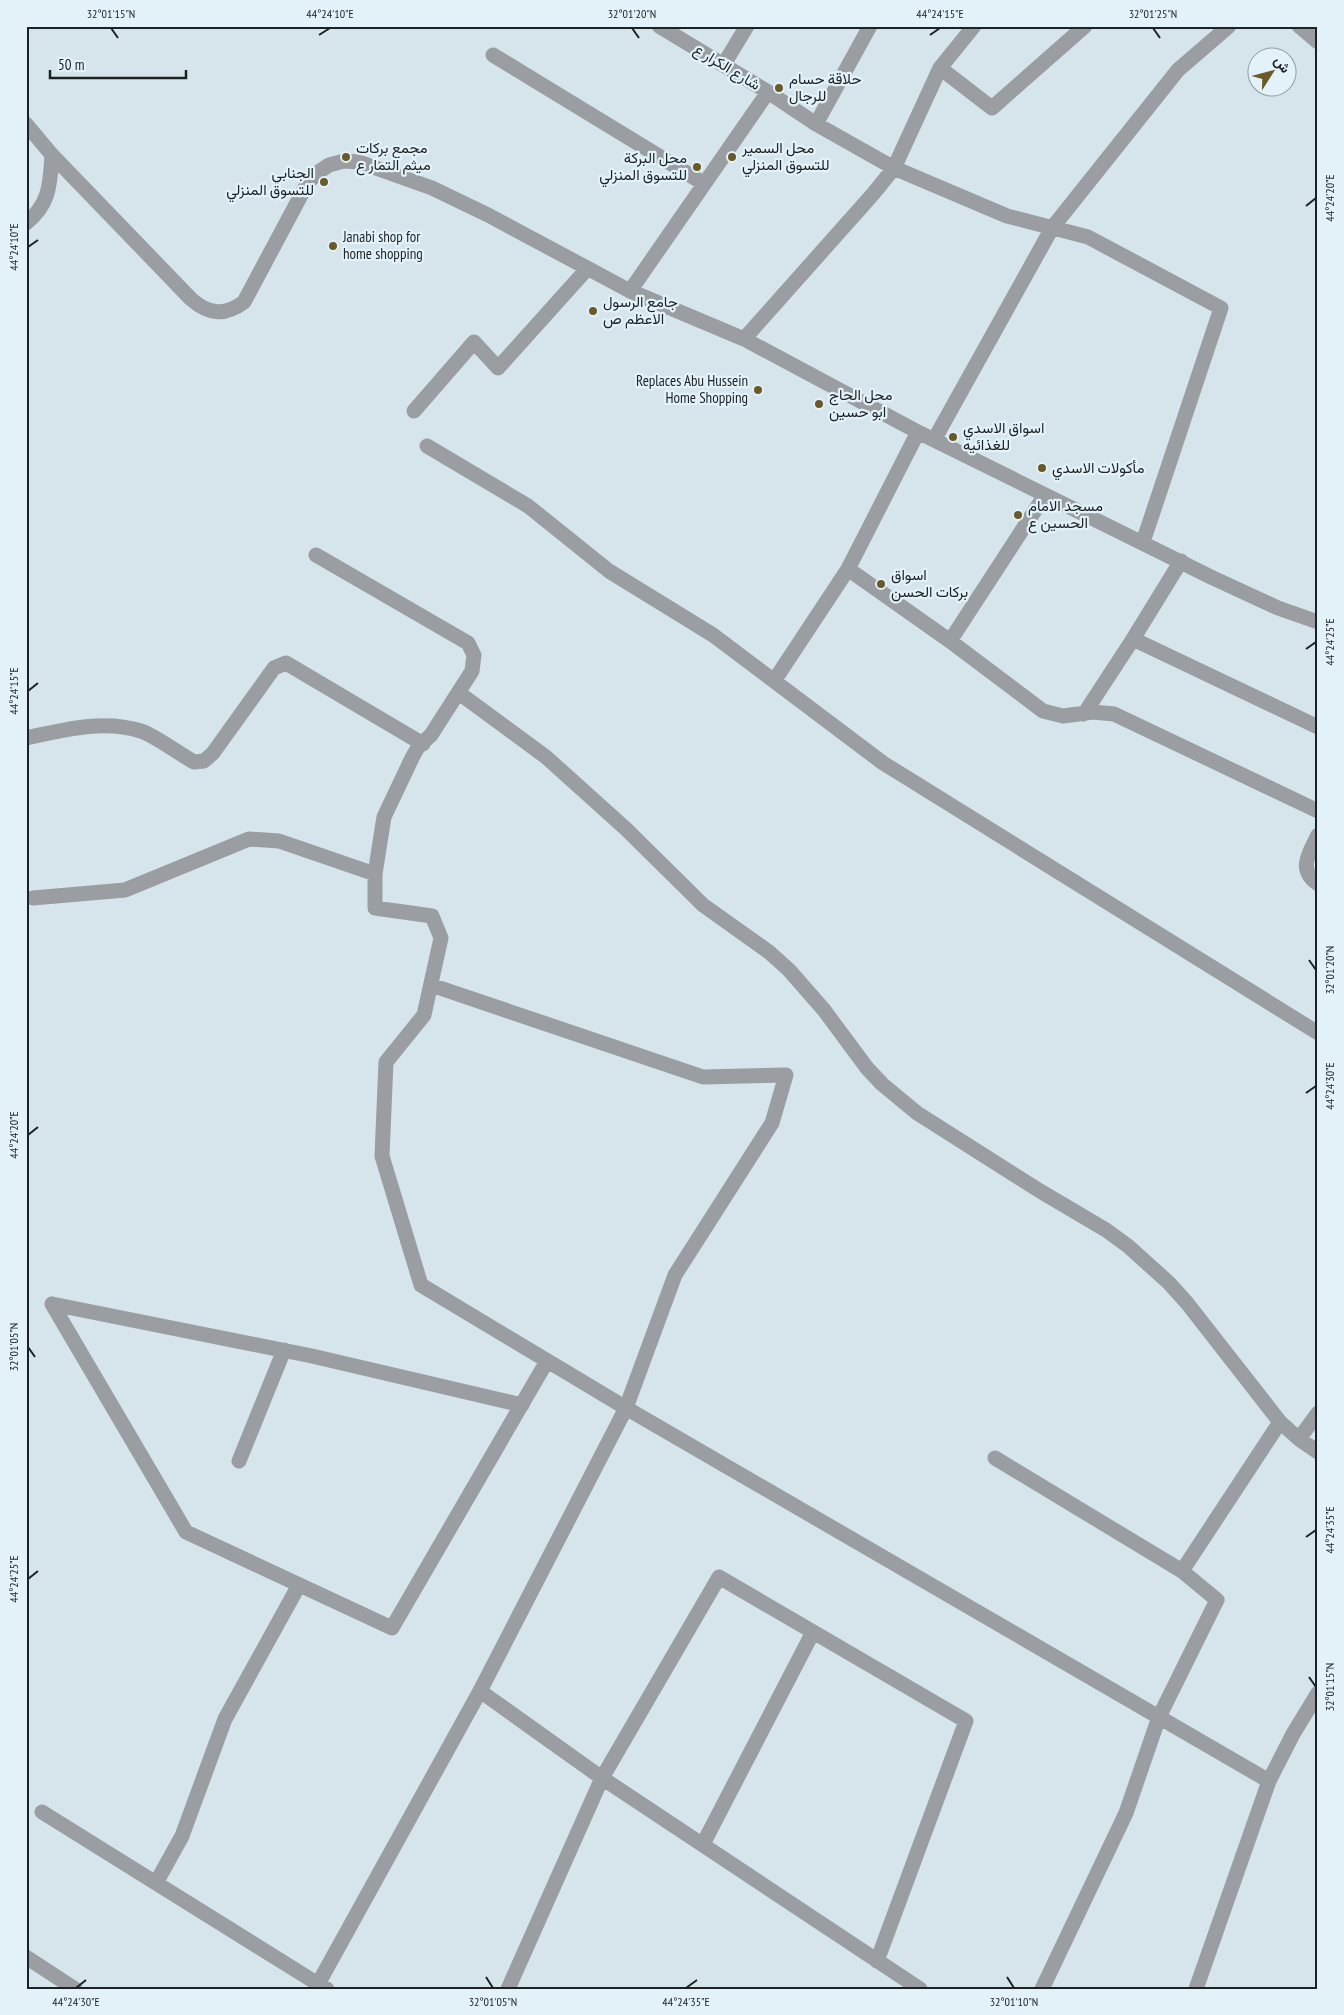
<svg xmlns="http://www.w3.org/2000/svg" width="1344" height="2015" font-family="'PT Sans Narrow',Vazirmatn,sans-serif">
<rect width="100%" height="100%" fill="#d6e5eb"/>
<g fill="none" stroke-linecap="round" stroke-linejoin="round">
<path stroke="#9a9da2" stroke-width="15" d="M1299,26L1318,42
M493,55L703,183
M724,64L747,26
M940,68L992,108L1085,26
M768,92L816,124L894,168L1007,216L1088,237L1221,308L1143,542
M26,124L52,155L191,299C209,315 225,316 244,302L307,184L317,173L329,165L344,161L359,162L432,188L488,215L630,291L744,339L918,432L1213,578L1278,608L1318,622
M816,124L870,26
M26,223C50,204 50,184 52,155
M630,291L768,92L659,26
M744,339L873,194L894,168L940,68L974,26
M414,411L474,342L498,368L587,269
M934,440L1052,228L1178,70L1229,26
M427,446L528,506L609,571L713,635L883,763L1318,1033
M316,555L468,643L474,655L472,671L431,735L418,747L412,758L384,817L375,874V908L432,916L441,938L424,1015L386,1062L382,1156L421,1285L626,1408L675,1275L772,1123L786,1075L703,1077L431,985
M848,569L950,641L1043,711L1063,716L1093,712L1114,714L1318,811
M1133,639L1318,727
M950,641L1045,495
M774,681L848,569L918,432
M459,693L546,757L626,829L703,905L769,952L789,970L824,1010L867,1068L882,1084L917,1113L1040,1191L1106,1230L1128,1246L1169,1283L1187,1303L1280,1422L1299,1439L1318,1452
M1084,714L1133,639L1181,561
M26,738C63,730 103,719 141,731C154,735 181,755 194,762L204,761L213,753L274,668L286,663L423,744
M1318,835C1309,854 1297,869 1318,884
M33,898L125,890L249,839L279,841L375,874
M52,1304L186,1532L392,1628L547,1361
M52,1304L312,1356L522,1405
M1299,1439L1318,1413
M995,1458L1182,1571
M239,1461L284,1350
M480,1691L602,1778L920,1989
M42,1812L318,1984
M703,1844L813,1632
M156,1883L182,1836L225,1719L299,1585
M26,1957L75,1989
M327,1989L318,1984L480,1691L626,1408L1269,1781
M508,1989L602,1778L719,1577L966,1721L877,1961
M1042,1989L1126,1813L1159,1717L1217,1600L1182,1571L1280,1422
M1196,1989L1269,1781L1293,1734L1318,1693"/>
</g>
<path fill="none" stroke="#1c2124" stroke-width="2" d="M111,28L118,38M632,28L639,38M1153,28L1160,38M319,35L330,28M930,35L940,28M1306,206L1316,198M28,247L38,240M1306,649L1316,642M28,691L38,683M1309,960L1316,970M1306,1093L1316,1086M28,1135L38,1127M28,1347L35,1357M1306,1537L1316,1530M28,1579L38,1571M1309,1677L1316,1687M486,1977L493,1988M1007,1977L1014,1988M76,1988L86,1980M686,1988L697,1980"/>
<g fill="#695b29" stroke="#e3f2f9" stroke-width="2">
<circle cx="779" cy="88" r="5"/>
<circle cx="346" cy="157" r="5"/>
<circle cx="732" cy="157" r="5"/>
<circle cx="697" cy="167" r="5"/>
<circle cx="324" cy="182" r="5"/>
<circle cx="333" cy="246" r="5"/>
<circle cx="593" cy="311" r="5"/>
<circle cx="758" cy="390" r="5"/>
<circle cx="819" cy="404" r="5"/>
<circle cx="953" cy="437" r="5"/>
<circle cx="1042" cy="468" r="5"/>
<circle cx="1018" cy="515" r="5"/>
<circle cx="881" cy="584" r="5"/>
</g>
<g text-anchor="middle" stroke-width="4.5" stroke-linejoin="round" paint-order="stroke">
<g font-size="15" fill="#1c2124" stroke="#e3f2f9">
<text transform="translate(727 67) rotate(31)" y="5">شارع الكرار ع</text>
</g>
<g font-size="15" fill="#1c2124" stroke="#e3f2f9" text-anchor="start">
<text x="789" y="84">حلاقة حسام<tspan x="789" dy="17">للرجال</tspan></text>
<text x="356" y="153">مجمع بركات<tspan x="356" dy="17">ميثم التمار ع</tspan></text>
<text x="742" y="153">محل السمير<tspan x="742" dy="17">للتسوق المنزلي</tspan></text>
<text x="687" y="163" text-anchor="end">محل البركة<tspan x="687" dy="17">للتسوق المنزلي</tspan></text>
<text x="314" y="178" text-anchor="end">الجنابي<tspan x="314" dy="17">للتسوق المنزلي</tspan></text>
<text x="343" y="242">Janabi shop for<tspan x="343" dy="17">home shopping</tspan></text>
<text x="603" y="307">جامع الرسول<tspan x="603" dy="17">الاعظم ص</tspan></text>
<text x="748" y="386" text-anchor="end">Replaces Abu Hussein<tspan x="748" dy="17">Home Shopping</tspan></text>
<text x="829" y="400">محل الحاج<tspan x="829" dy="17">ابو حسين</tspan></text>
<text x="963" y="433">اسواق الاسدي<tspan x="963" dy="17">للغذائيه</tspan></text>
<text x="1052" y="473">مأكولات الاسدي</text>
<text x="1028" y="511">مسجد الامام<tspan x="1028" dy="17">الحسين ع</tspan></text>
<text x="891" y="580">اسواق<tspan x="891" dy="17">بركات الحسن</tspan></text>
</g>
</g>
<rect width="1344" height="2015" fill="none" stroke="#e3f2f9" stroke-width="55"/>
<g transform="translate(1272 72) rotate(54)"><circle r="24" fill="#e3f2f9" stroke="#939ea4"/>
<path d="M0-4L9 19L0 12L-9 19Z" fill="#695b29"/>
<text y="-8" font-size="14" font-weight="bold" text-anchor="middle" fill="#1c2124">ش</text>
</g>
<path d="M50 70v8h136v-8" fill="none" stroke="#1c2124" stroke-width="2.5"/>
<text x="58" y="70" font-size="15" fill="#1c2124" stroke="#e3f2f9" stroke-width="4" paint-order="stroke">50 m</text>
<rect x="28" y="28" width="1288" height="1960" fill="none" stroke="#1c2124" stroke-width="2"/>
<g font-size="12" text-anchor="middle" fill="#1c2124">
<text x="111" y="18">32°01'15"N</text>
<text x="330" y="18">44°24'10"E</text>
<text x="632" y="18">32°01'20"N</text>
<text x="940" y="18">44°24'15"E</text>
<text x="1153" y="18">32°01'25"N</text>
<text transform="translate(1330 198) rotate(-90)" y="4">44°24'20"E</text>
<text transform="translate(14 247) rotate(-90)" y="4">44°24'10"E</text>
<text transform="translate(1330 642) rotate(-90)" y="4">44°24'25"E</text>
<text transform="translate(14 691) rotate(-90)" y="4">44°24'15"E</text>
<text transform="translate(1330 970) rotate(-90)" y="4">32°01'20"N</text>
<text transform="translate(1330 1086) rotate(-90)" y="4">44°24'30"E</text>
<text transform="translate(14 1135) rotate(-90)" y="4">44°24'20"E</text>
<text transform="translate(14 1347) rotate(-90)" y="4">32°01'05"N</text>
<text transform="translate(1330 1530) rotate(-90)" y="4">44°24'35"E</text>
<text transform="translate(14 1579) rotate(-90)" y="4">44°24'25"E</text>
<text transform="translate(1330 1687) rotate(-90)" y="4">32°01'15"N</text>
<text x="76" y="2006">44°24'30"E</text>
<text x="493" y="2006">32°01'05"N</text>
<text x="686" y="2006">44°24'35"E</text>
<text x="1014" y="2006">32°01'10"N</text>
</g>
</svg>
